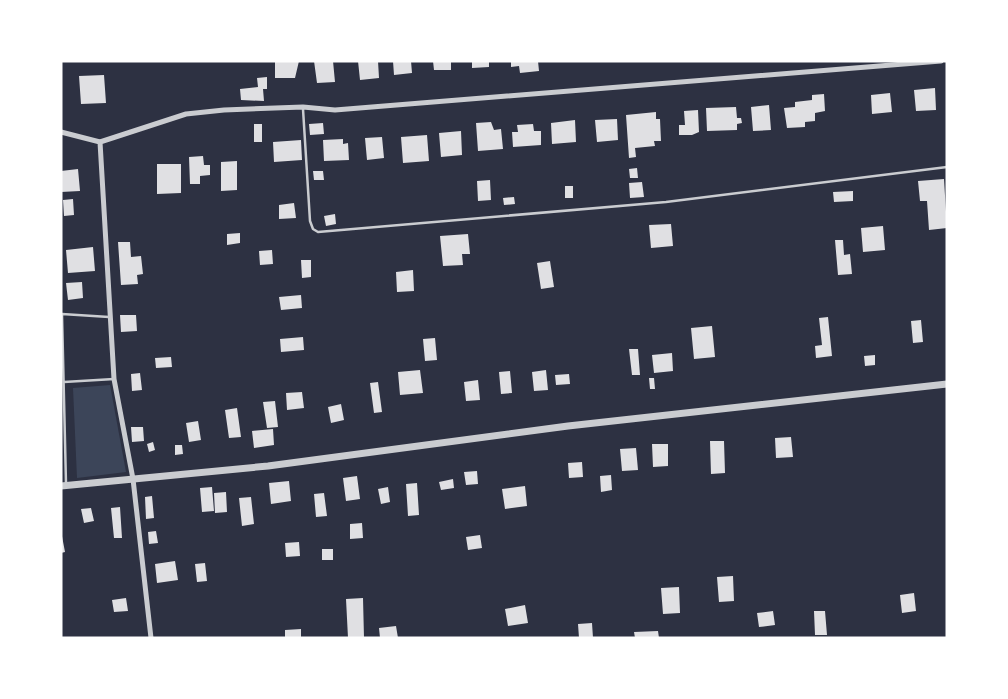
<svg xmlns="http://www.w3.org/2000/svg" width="1008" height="699" font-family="'Exo 2',sans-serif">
<rect width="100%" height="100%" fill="#2d3142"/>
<path fill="#3c4559" d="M110,385L126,472L77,478L73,388Z"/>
<path fill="#e0e0e3" d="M275,61H299L295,78H275Z
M314,61H333L335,82L317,83Z
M358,61H378L379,78L360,80Z
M393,61H411L412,73L394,75Z
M433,61H451V70H434Z
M472,61H489V67L472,68Z
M511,61H538L539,71L520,73L519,66L511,67Z
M104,75L106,103L81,104L79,76Z
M267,77V89H263L264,101L241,100L240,89L258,87L257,78Z
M935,88L936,110L916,111L914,90Z
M890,93L892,112L872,114L871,95Z
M824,94L825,111L815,113V121L805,122V127L787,128L784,108L795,107V102L812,100V95Z
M769,105L771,130L753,131L751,107Z
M736,107L737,118H741L742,123L737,124V130L707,131L706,108Z
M698,110L699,132L692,135H679V125H685L684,111Z
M656,112V119H660L661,141H654L655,146L635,148L636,157L629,158L626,115Z
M617,119L618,140L597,142L595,120Z
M575,120L576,142L552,144L551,123Z
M491,122L494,130L501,129L503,149L478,151L476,123Z
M323,123L324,134L310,135L309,124Z
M254,124H262V142H254Z
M533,124L534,131H541V145L513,147L512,132H518L517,125Z
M461,131L462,155L441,157L439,133Z
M427,135L429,161L403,163L401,137Z
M382,137L384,158L367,160L365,138Z
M343,139V144L348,143L349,160L324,161L323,140Z
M301,140L302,160L274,162L273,142Z
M203,156L204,165H210V175L200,176V184H190L189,157Z
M237,161V190L221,191V162Z
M157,164H181V193L157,194Z
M637,168L638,178H630L629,169Z
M78,169L80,191L61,192V171Z
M313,171H323L324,180H314Z
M944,179L947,228L929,230L927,201H920L918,181Z
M490,180L491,200L478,201L477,181Z
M642,182L644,197L630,198L629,183Z
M565,186H573V198H565Z
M853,191V201L834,202L833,192Z
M514,197L515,204L504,205L503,198Z
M73,199L74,215L64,216L63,200Z
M294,203L296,218L279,219V205Z
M335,214L336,224L326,226L324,216Z
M671,224L673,246L651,248L649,225Z
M883,226L885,250L863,252L861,228Z
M240,233V243L227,245V234Z
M468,234L470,254H462L463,265L443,266L440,236Z
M835,240H843L844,255L850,254L852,274L838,275Z
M118,242H130L131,257L141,256L143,274L137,275L138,284L121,285Z
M93,247L95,271L68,273L66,250Z
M272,250L273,264L260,265L259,251Z
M301,260H311V277L302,278Z
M550,261L554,287L541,289L537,263Z
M413,270L414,291L397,292L396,272Z
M82,282L83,298L68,300L66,283Z
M301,295L302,308L281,310L279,297Z
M120,315H136L137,331L121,332Z
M828,317L832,356L816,358L815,346L822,345L819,318Z
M921,320L923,342L913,343L911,321Z
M712,326L715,357L694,359L691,328Z
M303,337L304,350L281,352L280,339Z
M435,338L437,360L425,361L423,339Z
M629,349H638L640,375H632Z
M672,353L673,371L654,373L652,355Z
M875,355V365L865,366L864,356Z
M171,357L172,367L156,368L155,358Z
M420,370L423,393L400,395L398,372Z
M546,370L548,390L534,391L532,372Z
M510,371L512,393L501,394L499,372Z
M140,373L142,390L132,391L131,374Z
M569,374L570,384L556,385L555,375Z
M649,378H654L655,389H650Z
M478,380L480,400L466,401L464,382Z
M378,382L382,412L374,413L370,383Z
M302,392L304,408L287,410L286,393Z
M275,401L278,427L267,428L263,402Z
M341,404L344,420L331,423L328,407Z
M237,408L241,437L229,438L225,410Z
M198,421L201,440L189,442L186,423Z
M131,427H143L144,441L132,442Z
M273,429L274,445L254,448L252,431Z
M791,437L793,457L776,458L775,438Z
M710,441H724L725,473L711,474Z
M153,442L155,450L149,452L147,444Z
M652,444H668V466L653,467Z
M175,445H182L183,454L175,455Z
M636,448L638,470L622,471L620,449Z
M582,462L583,477L569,478L568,463Z
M477,471L478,484L466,485L464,472Z
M611,475L612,490L601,492L600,476Z
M357,476L360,499L346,501L343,478Z
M453,479L454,488L441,490L439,482Z
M289,481L291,501L271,504L269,483Z
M417,483L419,515L408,516L406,484Z
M525,486L527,506L505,509L502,489Z
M212,487L214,511L202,512L200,488Z
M388,487L390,502L381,504L378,489Z
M226,492L227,512L215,513L214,493Z
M324,493L327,516L316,517L314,494Z
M152,496L154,518L146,519L145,497Z
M251,497L254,524L242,526L239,498Z
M120,507L122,538H114L111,508Z
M91,508L94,521L84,523L81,509Z
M362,523L363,538L350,539V524Z
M61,531L65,552L61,553Z
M156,531L158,543L149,544L148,532Z
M480,535L482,548L468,550L466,537Z
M299,542L300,556L286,557L285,543Z
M322,549H333V560H322Z
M175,561L178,580L157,583L155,564Z
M205,563L207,581L197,582L195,564Z
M733,576L734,601L719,602L717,577Z
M679,587L680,613L663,614L661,588Z
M914,593L916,611L902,613L900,595Z
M126,598L128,611L114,612L112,600Z
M363,598L364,638H348L346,599Z
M525,605L528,623L508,626L505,609Z
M773,611L775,625L759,627L757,613Z
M814,611H825L827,635H815Z
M592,623L593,638H579L578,624Z
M396,626L398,638H380L379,628Z
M301,629V638H285V630Z
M658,631L659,638H635L634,632Z"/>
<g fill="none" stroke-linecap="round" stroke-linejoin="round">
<path stroke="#caccd0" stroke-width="2.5" d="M303,109L310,221L313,229L318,232L666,202L947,167
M64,382L114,379
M66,484L62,314L109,317"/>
<path stroke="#caccd0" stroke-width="5" d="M61,132L100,142L186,114L224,110L303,107L335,110L941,61
M100,142L114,379L133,479L151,638"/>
<path stroke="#caccd0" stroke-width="7" d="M61,486L268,466L568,426L947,384"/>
</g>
<rect width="1008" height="699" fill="none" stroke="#ffffff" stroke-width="125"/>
</svg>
